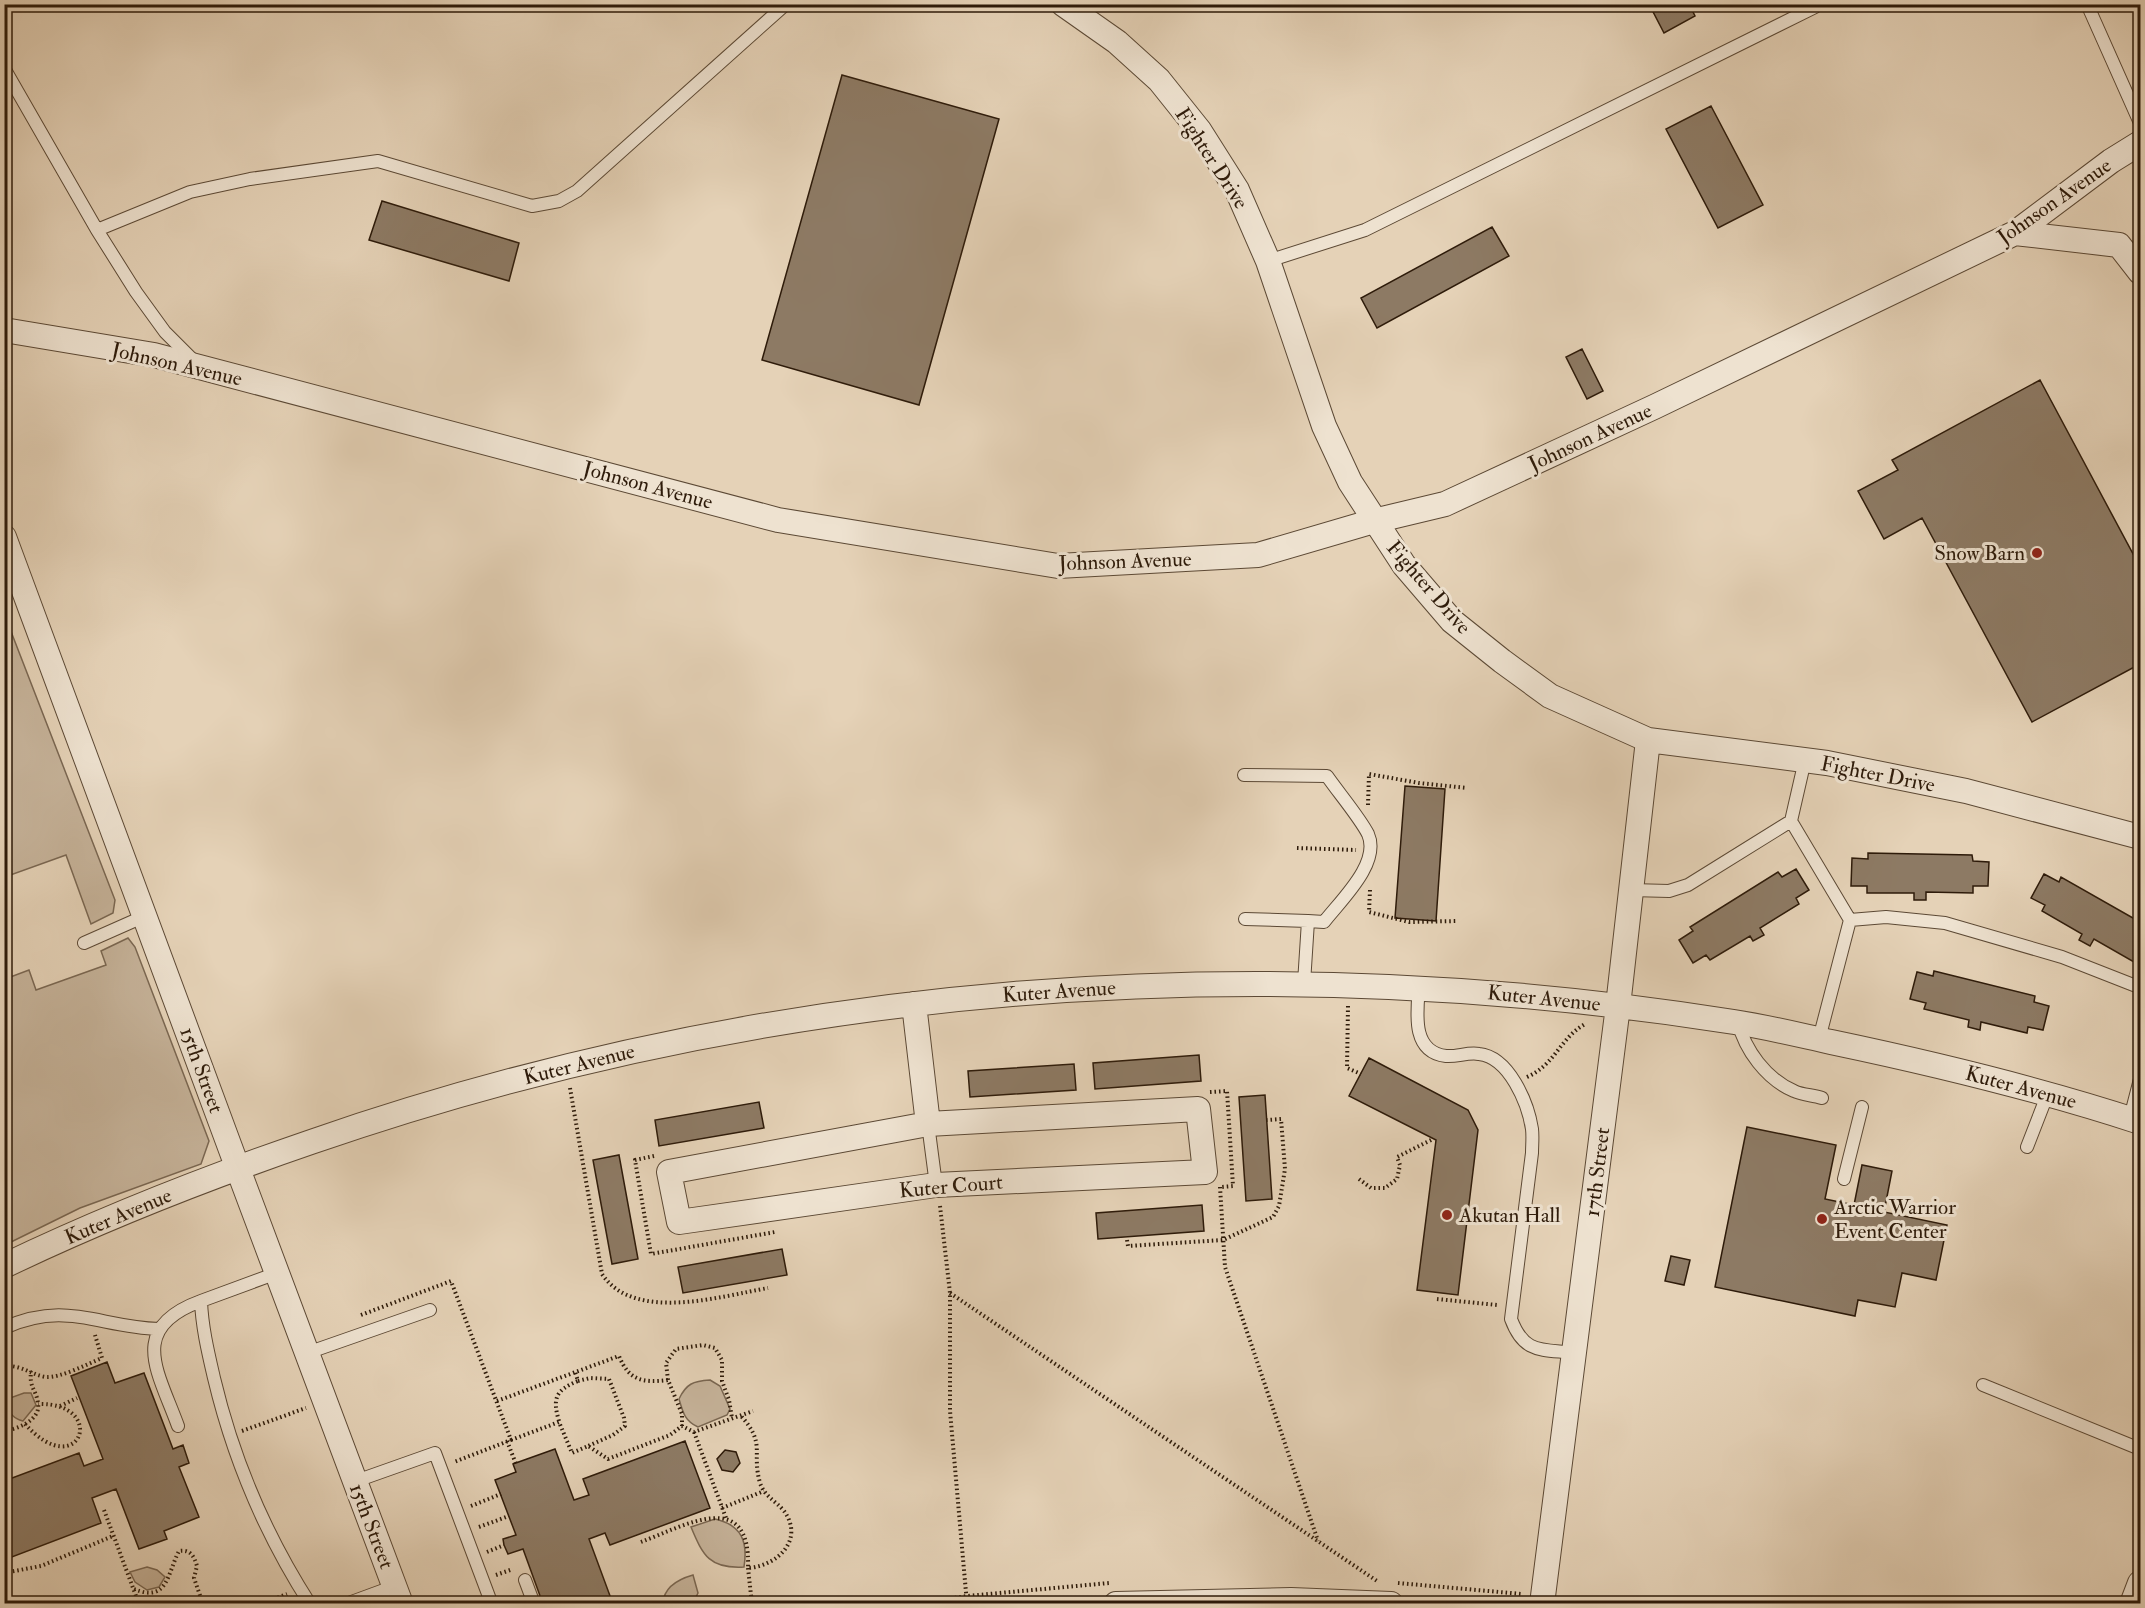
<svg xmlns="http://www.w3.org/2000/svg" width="2145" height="1608" font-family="'IM FELL Double Pica',serif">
<rect width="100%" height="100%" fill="#e5d2b7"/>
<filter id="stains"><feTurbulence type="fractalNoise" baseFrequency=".00333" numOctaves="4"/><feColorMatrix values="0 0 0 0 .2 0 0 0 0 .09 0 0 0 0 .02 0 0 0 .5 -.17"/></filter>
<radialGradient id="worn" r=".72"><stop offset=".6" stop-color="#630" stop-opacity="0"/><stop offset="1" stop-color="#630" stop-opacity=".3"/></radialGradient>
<path fill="#c6b39a" stroke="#7a6752" stroke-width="1.5" d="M5,616L115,900L113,913L91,924L66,855L5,877Z
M128,938L135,947L209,1141L201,1164L80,1208L5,1245V979L29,970L36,990L106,965L101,951Z
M710,1380L720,1386L730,1409L727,1415L698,1427C685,1421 683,1413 679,1399C686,1384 693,1381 710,1380Z
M24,1393H31L36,1405L23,1421C11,1418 7,1411 10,1398Z
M715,1519C742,1525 748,1542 744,1567C710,1569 703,1556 691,1527Z
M147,1567L157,1570L165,1577L159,1587L147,1590L135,1582L130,1572Z
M693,1575L698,1593L693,1603H663C664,1587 679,1579 693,1575Z"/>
<path fill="#8d7a64" stroke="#2e1b0a" stroke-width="1.5" d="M1649,4H1689L1695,16L1664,33Z
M842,75L999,119L919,405L762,360Z
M1711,106L1763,205L1718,228L1666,129Z
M382,201L519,243L509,281L369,240Z
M1492,227L1509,256L1377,328L1361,298Z
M1582,349L1603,391L1587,399L1566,357Z
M2040,380L2140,567V664L2032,722L1922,518L1884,539L1858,491L1898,470L1892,460Z
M1405,786L1445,789L1436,921L1395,918Z
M1868,853L1972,855L1973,861L1989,862L1988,886H1973V893L1926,892V900H1914V893H1867V886H1851L1852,858L1868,859Z
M1796,869L1809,890L1796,898L1799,904L1760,928L1764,935L1753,941L1750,936L1710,960L1706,955L1693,963L1679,940L1693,931L1690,927L1778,872L1782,877Z
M2044,874L2059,882L2061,877L2140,922V958L2138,956L2134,962L2094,939L2090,946L2079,940L2082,934L2042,911L2045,905L2031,898Z
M1934,971L2035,996L2034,1002L2049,1006L2043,1030L2028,1027L2027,1033L1981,1022L1980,1030L1968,1027L1969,1020L1924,1009L1926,1003L1910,999L1917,972L1933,976Z
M1199,1055L1201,1081L1095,1089L1093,1063Z
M1369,1058L1468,1110L1478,1130L1458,1295L1417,1290L1436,1140L1349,1096Z
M1074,1064L1076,1090L970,1097L968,1071Z
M1265,1095L1272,1199L1246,1201L1239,1097Z
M759,1102L764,1128L659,1146L655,1120Z
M1747,1127L1836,1145L1825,1199L1854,1205L1862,1165L1892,1171L1884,1212L1947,1225L1936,1280L1902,1273L1895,1307L1858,1300L1855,1316L1715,1287Z
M619,1155L638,1259L612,1264L593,1160Z
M1202,1205L1204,1231L1098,1239L1096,1213Z
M782,1249L787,1275L683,1293L678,1267Z
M1671,1256L1690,1260L1684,1285L1665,1281Z
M107,1362L115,1383L144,1373L173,1449L183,1445L189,1463L179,1467L199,1517L164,1531L167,1539L139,1549L116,1489L92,1498L101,1523L4,1560V1481L79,1453L84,1466L103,1459L71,1376Z
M685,1441L710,1508L610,1545L605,1533L589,1539L613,1604H543L523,1549L508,1554L504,1545L503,1539L516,1535L495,1480L516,1472L513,1464L555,1449L574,1500L589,1495L583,1479Z
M725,1450L736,1452L740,1463L733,1472L722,1470L717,1459Z"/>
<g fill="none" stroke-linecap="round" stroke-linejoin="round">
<g stroke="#5c4935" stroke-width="14">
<path id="service" d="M2087,4L2140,123
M4,68L97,230L136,292L165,332L195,362
M97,230L190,192L250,179L378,161L532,206L559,201L577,191L786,4
M1268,261L1365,230L1815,7L1817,4
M1805,760L1791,821L1850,920
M1244,775L1327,776C1338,792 1360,818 1368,834C1381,863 1341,900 1324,922L1308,921
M1631,890L1669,891L1688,885L1791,821
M1245,919L1308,921L1304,983
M84,943L145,916
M1419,987C1417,1012 1411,1052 1446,1056C1457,1057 1468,1052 1479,1054C1509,1057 1528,1103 1532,1129C1533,1137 1532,1145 1532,1153L1511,1319C1524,1354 1541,1349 1574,1353
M1738,1022C1745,1050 1766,1079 1794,1091C1802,1095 1813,1095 1822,1098
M1819,1039L1850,920L1886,917L1945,923L2062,957L2136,986L2140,985
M2130,1118L2140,1079
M928,1124L936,1185
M2027,1147L2048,1093
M1844,1179L1862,1107
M277,1273L201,1301C202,1327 208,1352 214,1378C233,1458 265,1534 310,1604
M4,1328C67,1300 98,1327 159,1329
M307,1353L430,1310
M1983,1385L2140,1449
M178,1426C158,1371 127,1328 201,1301
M356,1481L435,1453L491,1602L487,1604
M525,1580L534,1604
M346,1604L395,1586"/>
</g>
<g stroke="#5c4935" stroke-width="26">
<path id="minor" d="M1063,4L1117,42L1159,80L1199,130L1237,190L1268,261L1324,426L1350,482L1404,565L1452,621L1502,661L1550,696L1648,740L1827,763L1966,791L2140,837
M2015,233L2119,245L2140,272
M4,330L154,355L778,520L1058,566L1258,555L1374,521L1445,504L1654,407L2015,233L2111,161L2140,143
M4,537L244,1185L401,1604
M914,1004L928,1124
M1198,1109L1205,1172L936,1185L679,1222L669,1172L928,1124Z
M4,1266C104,1218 206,1178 311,1142C770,983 1254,946 1734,1022C1767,1027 1799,1035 1831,1042C1936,1064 2039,1089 2140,1122
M1116,1604L1291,1600L1391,1604
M1542,1604L1618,1006L1648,740
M2132,1604L2140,1583"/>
</g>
<path stroke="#2e1b0a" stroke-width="4" stroke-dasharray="1.5 3" stroke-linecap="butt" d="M1368,805L1369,774L1419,783L1467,788
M1297,848L1356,850
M1370,890L1369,912L1409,922L1457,921
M1348,1006L1347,1068L1361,1074
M1527,1077C1556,1064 1559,1039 1585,1024
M570,1088L602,1274C634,1323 722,1296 768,1288
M1210,1092L1227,1091L1233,1186L1221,1187
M654,1156L635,1160L651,1254L775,1232
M1359,1179L1371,1188H1385L1397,1179L1400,1165L1397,1157L1433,1139
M1220,1187L1225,1267L1318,1541
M940,1206L950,1293V1411L967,1604
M1127,1240L1128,1246L1223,1240L1273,1217L1279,1206L1285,1169L1281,1119L1267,1120
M950,1293L1377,1581
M1437,1299L1497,1305V1307
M361,1315L451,1281L511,1440L454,1462
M4,1366C23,1365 31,1375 46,1377C60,1378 88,1364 102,1358L95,1335
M668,1380L666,1363L676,1349L703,1345L715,1348L722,1360V1381L729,1400L732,1418
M578,1381L590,1378L609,1379L624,1418L625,1426L613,1435L588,1446
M497,1401L619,1356C629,1381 643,1383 668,1380L682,1414V1426
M60,1406L77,1398
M559,1421C552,1398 556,1390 578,1381L575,1372
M25,1424C80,1485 109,1402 38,1404
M4,1431C18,1429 41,1420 38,1403C36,1389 29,1388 31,1371
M242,1431L306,1408
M694,1432L726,1518
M511,1440L559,1422L572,1453L588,1446L608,1459L670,1435L682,1426L694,1432L753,1411
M507,1441L516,1464
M471,1506L501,1494
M722,1508L764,1491
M104,1510L139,1604
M479,1527L509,1516
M641,1542C686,1525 751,1487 748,1568C777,1566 805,1540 784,1511C775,1500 765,1497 760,1483C751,1451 767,1444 740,1415
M487,1552L504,1545
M748,1568L752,1604
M4,1573L41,1566L113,1536
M496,1575L513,1569
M1398,1583L1522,1594
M134,1589C168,1603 167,1574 179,1551C190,1549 194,1556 197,1566L194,1578L203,1604
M261,1604L287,1594
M915,1604L967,1596L1109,1583"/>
<use href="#service" stroke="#eee2d0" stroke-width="12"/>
<use href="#minor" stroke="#eee2d0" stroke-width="24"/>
</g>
<g fill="#8f2418" stroke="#eee2d0" stroke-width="2">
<circle cx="2037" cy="553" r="6"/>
<circle cx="1447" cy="1215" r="6"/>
<circle cx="1822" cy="1219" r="6"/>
</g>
<g text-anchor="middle" stroke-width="6" stroke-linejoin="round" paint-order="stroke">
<g font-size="21" fill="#2e1b0a" stroke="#eee2d0">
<text transform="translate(1212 158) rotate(57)" y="7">Fighter Drive</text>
<text transform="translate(2054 201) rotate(-35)" y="7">Johnson Avenue</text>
<text transform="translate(177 364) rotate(13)" y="7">Johnson Avenue</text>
<text transform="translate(1590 437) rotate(-25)" y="7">Johnson Avenue</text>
<text transform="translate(648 485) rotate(15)" y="7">Johnson Avenue</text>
<text transform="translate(1125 561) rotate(-2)" y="7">Johnson Avenue</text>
<text transform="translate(1429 587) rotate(49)" y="7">Fighter Drive</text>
<text transform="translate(1878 774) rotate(11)" y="7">Fighter Drive</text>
<text transform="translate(1059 991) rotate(-4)" y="7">Kuter Avenue</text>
<text transform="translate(1544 998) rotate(6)" y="7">Kuter Avenue</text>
<text transform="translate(579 1064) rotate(-14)" y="7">Kuter Avenue</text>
<text transform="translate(202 1070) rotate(70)" y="7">15th Street</text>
<text transform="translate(2021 1087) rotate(15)" y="7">Kuter Avenue</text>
<text transform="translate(1597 1172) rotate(-83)" y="7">17th Street</text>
<text transform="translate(951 1186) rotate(-5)" y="7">Kuter Court</text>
<text transform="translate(118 1216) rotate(-23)" y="7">Kuter Avenue</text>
<text transform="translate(372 1526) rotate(69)" y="7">15th Street</text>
</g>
<g font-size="21" fill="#2e1b0a" stroke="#eee2d0" text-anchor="start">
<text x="2025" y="560" text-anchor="end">Snow Barn</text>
<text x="1834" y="1214">Arctic Warrior<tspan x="1834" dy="24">Event Center</tspan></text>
<text x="1459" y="1222">Akutan Hall</text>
</g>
</g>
<rect width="2145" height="1608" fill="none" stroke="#e5d2b7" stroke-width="24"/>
<rect x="6" y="6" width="2133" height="1596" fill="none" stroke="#2e1b0a" stroke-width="3"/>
<rect x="12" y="12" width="2121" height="1584" fill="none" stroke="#2e1b0a" stroke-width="1.5"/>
<rect width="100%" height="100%" filter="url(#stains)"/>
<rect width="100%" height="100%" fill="url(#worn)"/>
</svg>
